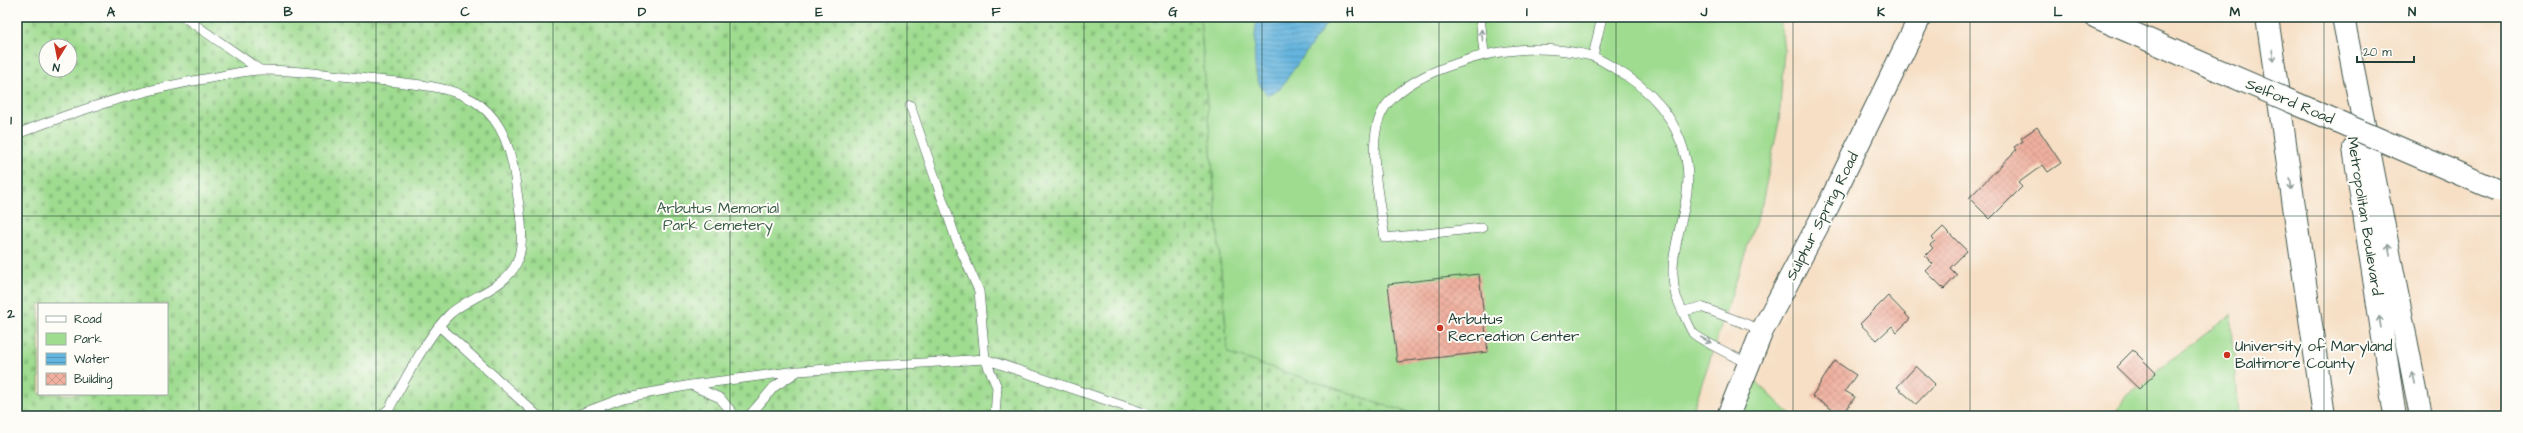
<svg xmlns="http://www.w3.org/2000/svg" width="2523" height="433" font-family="'Architects Daughter',sans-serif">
<defs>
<pattern id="cemetery-stones" width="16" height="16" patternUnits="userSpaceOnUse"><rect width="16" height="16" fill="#9fdc90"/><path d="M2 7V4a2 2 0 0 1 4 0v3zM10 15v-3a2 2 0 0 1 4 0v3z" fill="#88be7d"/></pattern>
<pattern id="water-rules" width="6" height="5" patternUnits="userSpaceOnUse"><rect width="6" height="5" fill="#63b4de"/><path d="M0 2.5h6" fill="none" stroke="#5194b5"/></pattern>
<pattern id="building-cross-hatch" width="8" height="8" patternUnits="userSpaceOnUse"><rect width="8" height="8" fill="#efb09f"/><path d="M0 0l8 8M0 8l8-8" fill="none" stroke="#cc988a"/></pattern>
</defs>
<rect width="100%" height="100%" fill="#fdfcf7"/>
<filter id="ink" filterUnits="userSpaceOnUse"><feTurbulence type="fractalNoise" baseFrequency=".025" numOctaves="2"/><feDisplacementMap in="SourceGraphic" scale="8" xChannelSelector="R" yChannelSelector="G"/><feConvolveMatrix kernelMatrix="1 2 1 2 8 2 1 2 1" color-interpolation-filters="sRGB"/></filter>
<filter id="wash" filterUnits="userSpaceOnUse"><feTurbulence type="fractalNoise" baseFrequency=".012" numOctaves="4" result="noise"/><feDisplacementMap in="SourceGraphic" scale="16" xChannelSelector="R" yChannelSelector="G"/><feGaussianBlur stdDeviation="0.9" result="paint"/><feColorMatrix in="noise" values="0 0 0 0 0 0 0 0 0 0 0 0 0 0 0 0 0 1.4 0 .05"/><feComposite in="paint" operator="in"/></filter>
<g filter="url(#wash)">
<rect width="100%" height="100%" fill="#f6dfc5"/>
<path fill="url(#cemetery-stones)" stroke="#5f8c62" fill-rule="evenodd" d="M17,17H1200L1228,353L1419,416H17ZM46,46H70V70H46ZM39,304H167V394H39Z"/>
<path fill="#9fdc90" stroke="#5f8c62" d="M1200,17H1780L1784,51L1779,122L1762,203L1691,416H1419L1228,353Z
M2231,314L2239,416H2115L2126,396Z
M1755,380L1792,416H1740Z"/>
<path fill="url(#water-rules)" stroke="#417889" d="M1256,17H1329L1327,23L1279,90L1268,95C1248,79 1256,40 1256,17Z"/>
<g id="blocks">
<path fill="url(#building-cross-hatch)" d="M2037,127L2061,163L2048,172L2043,165L2018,183L2022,187L1990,219L1969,198L2016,150L2014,147L2023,141L2021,138Z
M1943,227L1967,251L1950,268L1957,275L1944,289L1926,271L1933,264L1925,256L1933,248L1930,245L1935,241L1932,238Z
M1479,274L1488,352L1397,362L1388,284Z
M1888,296L1910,319L1897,332L1892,326L1877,340L1860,324Z
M2133,350L2156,373L2139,389L2116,367Z
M1835,361L1856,375L1845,391L1855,397L1842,416L1812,396Z
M1916,366L1935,384L1916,404L1897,387Z"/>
</g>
</g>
<g filter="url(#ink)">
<use href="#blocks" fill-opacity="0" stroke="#3f554a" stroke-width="1"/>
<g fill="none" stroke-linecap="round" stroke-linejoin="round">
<g stroke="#3f554a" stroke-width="10">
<path id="service" d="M184,17L260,70
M1480,17L1484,53
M1593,56L1602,17
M910,105L956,239L979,291L985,359L997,387L995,416
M17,134C82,108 147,88 216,77C231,74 247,70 263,70C301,70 339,76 377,80C452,88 502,88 515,178C518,203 527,237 517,262C507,287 471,296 451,313C429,333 404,381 389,409L381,416
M1482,228L1385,238C1380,202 1362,133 1388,103C1406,83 1430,72 1455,64C1498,48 1546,44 1591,56C1599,58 1607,64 1614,68C1650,89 1676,116 1686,159C1696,205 1663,249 1676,296C1677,299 1691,331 1693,333C1699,340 1738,358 1749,364
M1684,311L1701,307L1762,330
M439,326L538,416
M691,385L797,371
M575,416L623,398L691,385L720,398L735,416
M749,416L774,387L798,371L985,359L1153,416"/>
</g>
<g stroke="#3f554a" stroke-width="24">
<path id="secondary" d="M2096,17L2183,55
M1728,416L1762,331L1828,206L1920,17"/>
</g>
<g stroke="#3f554a" stroke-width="24">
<path id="motorway" d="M2267,17L2324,416
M2343,17L2421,416
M2354,148L2395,416"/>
</g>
<use href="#service" stroke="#fff" stroke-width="9"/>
<use href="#secondary" stroke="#fff" stroke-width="22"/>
<use href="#motorway" stroke="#fff" stroke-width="22"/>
<g stroke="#3f554a" stroke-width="24" stroke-linecap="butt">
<path id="secondary-bridge" d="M2183,55L2497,190"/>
</g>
<use href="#secondary-bridge" stroke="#fff" stroke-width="22"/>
</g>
<defs><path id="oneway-shaft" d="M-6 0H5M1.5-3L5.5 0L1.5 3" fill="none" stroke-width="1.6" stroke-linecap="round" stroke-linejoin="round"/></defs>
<g stroke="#8f9e9a">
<use href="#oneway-shaft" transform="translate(1482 35) rotate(-96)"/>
<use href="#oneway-shaft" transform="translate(2273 56) rotate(82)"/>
<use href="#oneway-shaft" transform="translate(2291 184) rotate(82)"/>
<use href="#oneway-shaft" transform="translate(2389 250) rotate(-101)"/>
<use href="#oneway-shaft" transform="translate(2380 322) rotate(-99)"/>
<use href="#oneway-shaft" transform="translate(1706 340) rotate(28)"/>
<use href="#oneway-shaft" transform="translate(2413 378) rotate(-101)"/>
</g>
</g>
<path fill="none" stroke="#1f3d34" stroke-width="1" stroke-opacity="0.55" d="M199,17V416M376,17V416M553,17V416M730,17V416M907,17V416M1084,17V416M1262,17V416M1439,17V416M1616,17V416M1793,17V416M1970,17V416M2147,17V416M2324,17V416M17,216H2506"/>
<g fill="#c8321e" stroke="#fdfcf7" stroke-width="1.5">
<circle cx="1440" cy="328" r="4"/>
<circle cx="2227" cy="355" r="4"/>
</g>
<g text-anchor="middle" stroke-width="4" stroke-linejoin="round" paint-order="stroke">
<g font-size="15" fill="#1f3d34" stroke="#fdfcf7">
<text transform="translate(2290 101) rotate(23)" y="5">Selford Road</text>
<text transform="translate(1822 216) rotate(-63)" y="5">Sulphur Spring Road</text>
<text transform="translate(2365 216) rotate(81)" y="5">Metropolitan Boulevard</text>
</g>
<g font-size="15" fill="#395d46" stroke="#fdfcf7">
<text x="718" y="213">Arbutus Memorial<tspan x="718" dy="17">Park Cemetery</tspan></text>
</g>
<g font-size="15" fill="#1f3d34" stroke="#fdfcf7" text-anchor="start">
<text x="1448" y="324">Arbutus<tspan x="1448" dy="17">Recreation Center</tspan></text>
<text x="2235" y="351">University of Maryland<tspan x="2235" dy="17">Baltimore County</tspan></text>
</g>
</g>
<rect width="2523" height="433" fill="none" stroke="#fdfcf7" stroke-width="44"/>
<rect x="38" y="303" width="130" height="92" fill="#fdfcf7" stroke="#a4b0a9"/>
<rect x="46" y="316" width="20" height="6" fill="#ffffff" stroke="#a4b0a9"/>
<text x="74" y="323" font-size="12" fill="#1f3d34">Road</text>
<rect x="46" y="333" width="20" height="12" fill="#9fdc90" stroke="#a4b0a9"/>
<text x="74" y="343" font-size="12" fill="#1f3d34">Park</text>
<rect x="46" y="353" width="20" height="12" fill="url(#water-rules)" stroke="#a4b0a9"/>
<text x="74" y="363" font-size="12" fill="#1f3d34">Water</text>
<rect x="46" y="373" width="20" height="12" fill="url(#building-cross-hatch)" stroke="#a4b0a9"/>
<text x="74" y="383" font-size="12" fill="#1f3d34">Building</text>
<g transform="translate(58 58) rotate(190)"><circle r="19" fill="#fdfcf7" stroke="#a4b0a9"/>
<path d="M0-3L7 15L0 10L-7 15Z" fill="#c8321e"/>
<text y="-6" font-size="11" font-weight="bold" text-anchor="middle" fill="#1f3d34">N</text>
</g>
<path d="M2357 56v6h57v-6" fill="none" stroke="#1f3d34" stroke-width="2"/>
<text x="2363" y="56" font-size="12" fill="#1f3d34" stroke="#fdfcf7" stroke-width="3" paint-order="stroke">20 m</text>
<rect x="22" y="22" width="2479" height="389" fill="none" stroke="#1f3d34" stroke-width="1.5"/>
<g font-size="13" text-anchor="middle" font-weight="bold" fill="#1f3d34">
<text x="111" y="16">A</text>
<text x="288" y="16">B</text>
<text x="465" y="16">C</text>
<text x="642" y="16">D</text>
<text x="819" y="16">E</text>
<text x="996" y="16">F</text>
<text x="1173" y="16">G</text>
<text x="1350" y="16">H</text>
<text x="1527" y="16">I</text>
<text x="1704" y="16">J</text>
<text x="1881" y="16">K</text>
<text x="2058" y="16">L</text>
<text x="2235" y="16">M</text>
<text x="2412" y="16">N</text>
<text x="11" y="124">1</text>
<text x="11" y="318">2</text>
</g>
</svg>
